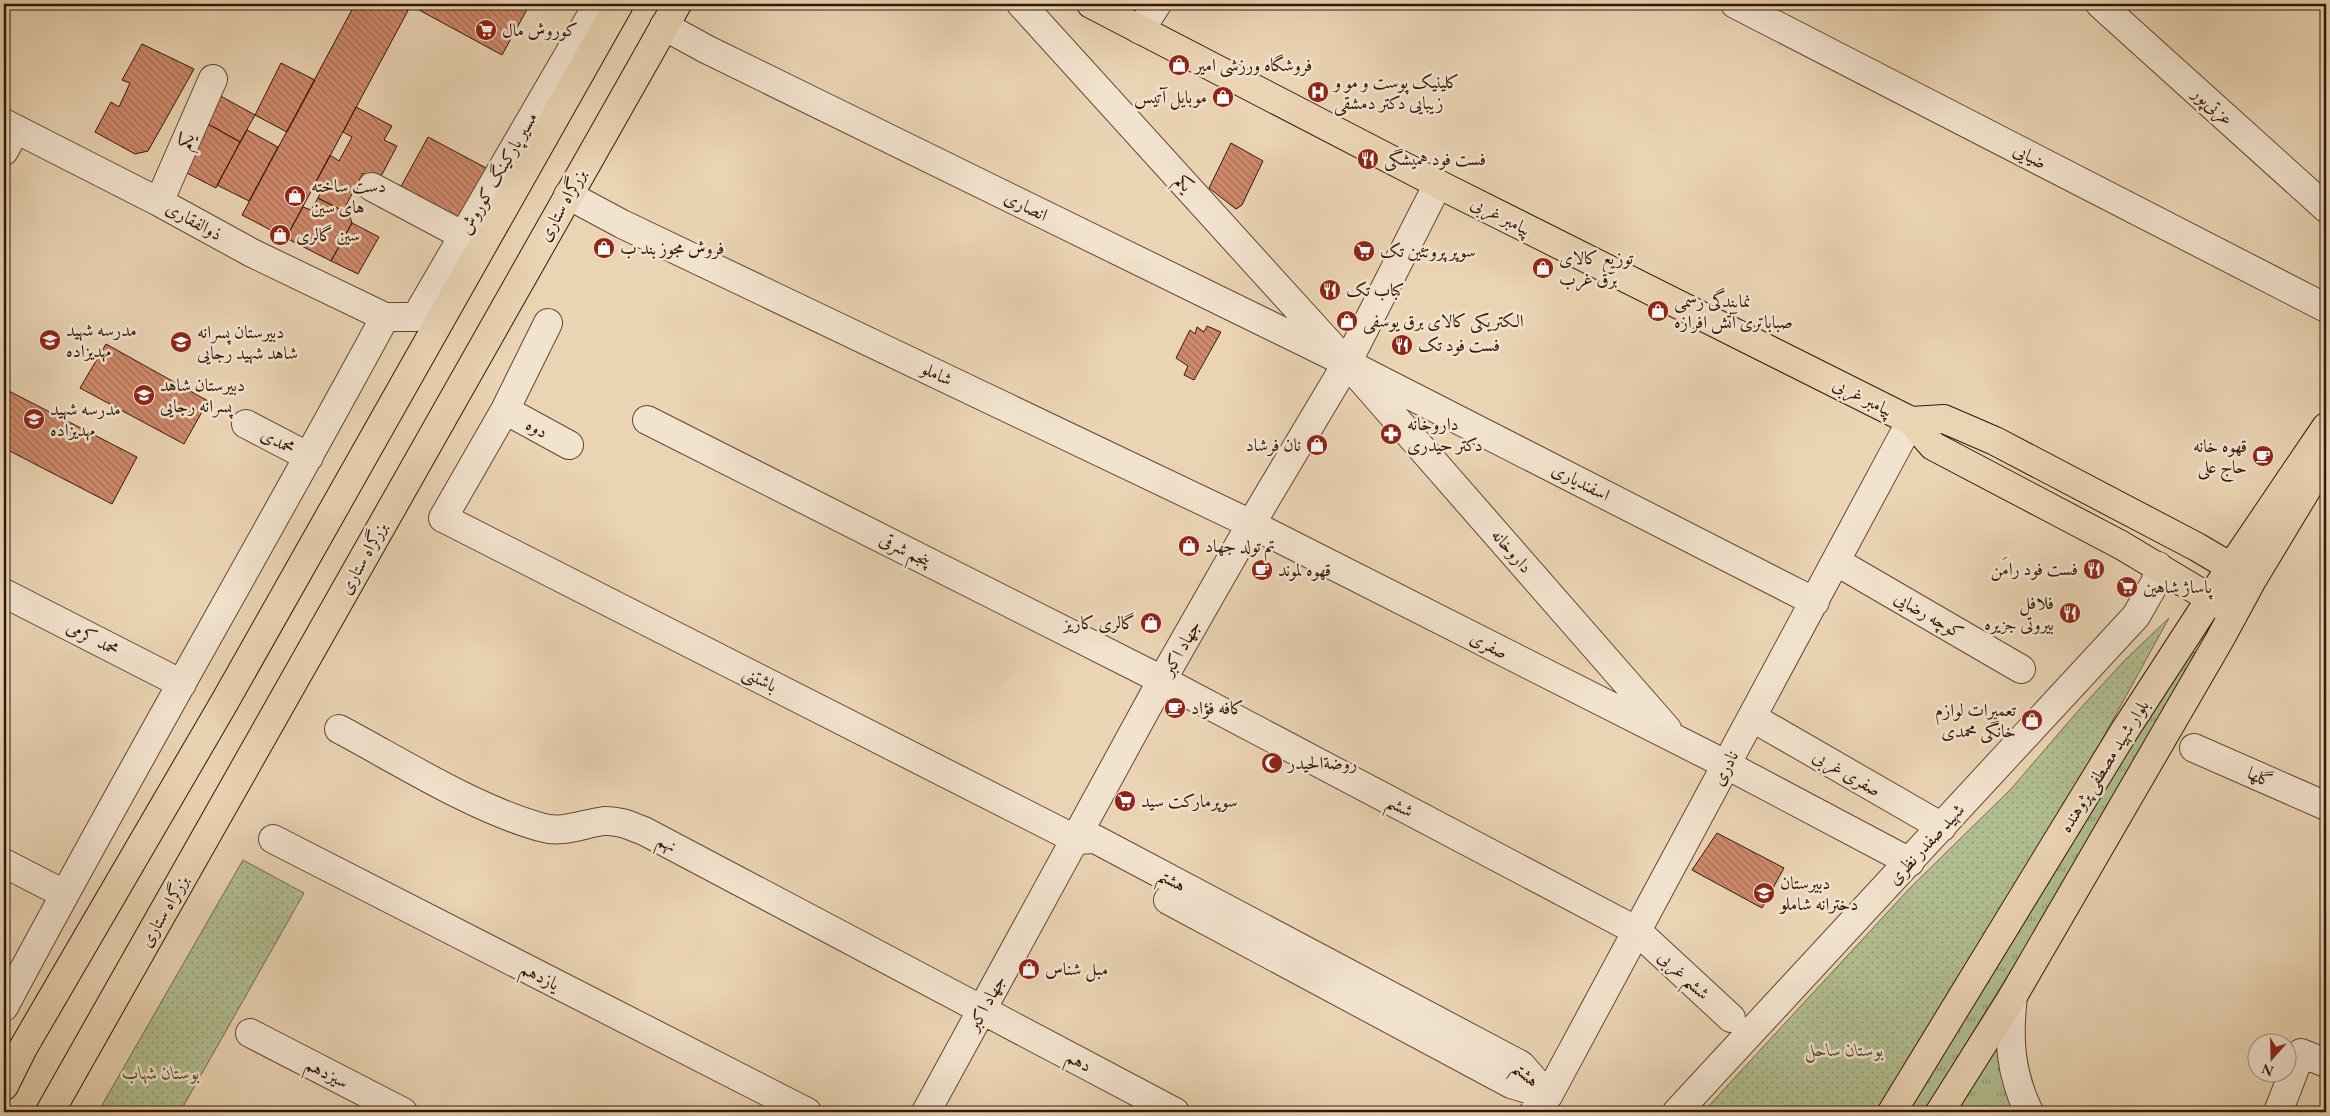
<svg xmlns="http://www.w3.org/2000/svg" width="2330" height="1116" font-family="'EB Garamond',Amiri,serif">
<defs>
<pattern id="grass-tufts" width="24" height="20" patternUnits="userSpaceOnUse" patternTransform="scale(1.25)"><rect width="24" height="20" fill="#b1be91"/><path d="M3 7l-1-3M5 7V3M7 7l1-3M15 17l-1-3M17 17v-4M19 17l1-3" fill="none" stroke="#919975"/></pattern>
<pattern id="park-dots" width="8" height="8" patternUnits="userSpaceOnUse" patternTransform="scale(1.25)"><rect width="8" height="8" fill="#b1be91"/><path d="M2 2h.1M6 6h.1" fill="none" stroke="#919975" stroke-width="1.8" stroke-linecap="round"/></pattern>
<pattern id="building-back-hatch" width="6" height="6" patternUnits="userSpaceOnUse" patternTransform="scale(1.25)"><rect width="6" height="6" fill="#d08a6c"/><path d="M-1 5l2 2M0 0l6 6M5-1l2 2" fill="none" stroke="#a97057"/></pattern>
</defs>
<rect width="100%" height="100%" fill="#ebd4b4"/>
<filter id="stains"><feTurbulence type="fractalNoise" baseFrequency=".004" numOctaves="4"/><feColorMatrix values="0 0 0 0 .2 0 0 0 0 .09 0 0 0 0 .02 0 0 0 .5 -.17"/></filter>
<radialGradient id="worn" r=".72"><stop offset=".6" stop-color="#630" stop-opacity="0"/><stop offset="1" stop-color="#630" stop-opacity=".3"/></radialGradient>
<path fill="url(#grass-tufts)" stroke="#716b4d" d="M2194,652L2198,654L2032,936L1924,1112H1904L2187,655Z
M2004,1033L2023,1112H1956Z"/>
<path fill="url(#park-dots)" stroke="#716b4d" d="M2169,618L2035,861L1878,1112H1703L1910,888L2011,789L2078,711L2125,660Z
M243,860L304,893L180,1112H98Z"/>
<path fill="url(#building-back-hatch)" stroke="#311809" d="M355,4L411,5L286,238L242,215Z
M408,4H530L502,55Z
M142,44L194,69L148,151L135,154L95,132L111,102L119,107L130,83L122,80Z
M281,63L315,80L287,132L255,115Z
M215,93L255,115L240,142L201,120Z
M356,107L392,126L384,140L397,146L378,182L363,173L343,211L318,198L320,194L312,189L330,155L339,161L352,137L343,132Z
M201,120L240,142L216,188L177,168Z
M247,130L278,147L249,201L217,185Z
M428,137L488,169L459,222L399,190Z
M1231,143L1263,161L1242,205L1236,209L1209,188Z
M318,198L349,214L352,223L331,261L286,238L303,207L311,210Z
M352,223L379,237L358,274L331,261Z
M1207,326L1221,332L1194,380L1184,375L1188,366L1176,358L1190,330L1195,334L1197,327L1204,332Z
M106,344L208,401L184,444L80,388Z
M5,389L137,457L112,504L4,448Z
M1717,833L1784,868L1762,908L1692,870Z"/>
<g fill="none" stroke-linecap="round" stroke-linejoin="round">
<g stroke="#604734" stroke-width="30">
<path id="minor" d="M1021,4L1347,363L1667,729
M1735,4L2326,308
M2100,4L2326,208
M664,26L706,49L1347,363L1815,602
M1140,30L1157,4
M4,123L159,202L252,253L385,317H416L598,4
M4,151L16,129
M372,187L462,235
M568,195L622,224L1251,524L1727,765L1910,862
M159,202L213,79
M548,323L505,410L443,518L1077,840L1095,839L1521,1065L1548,1096
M505,410L569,445
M647,420L1162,680L1637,931L1731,1018
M246,424L309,457
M1837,562L2021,669
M4,593L182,684
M1753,718L1942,827
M339,729C401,762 473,808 540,827C562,834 582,824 604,821C618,820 631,826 644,831L1175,1112
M2194,748L2326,806
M273,839L807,1112
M4,863L64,894
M1168,900L1511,1084L1547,1095
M2013,996C2008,1039 2010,1073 2029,1112
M4,1007C127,775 260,548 385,317
M250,1033L403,1112
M926,1112L1162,680L1251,524L1347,363L1438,184
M1534,1112L1548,1096L1911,421
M1677,1112L2136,616L2156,581L2158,566
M2278,1112L2301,1053L2326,1063"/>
</g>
<g stroke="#311809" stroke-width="30">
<path id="major" d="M1091,4L1438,184L1911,421L1933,446L2121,545L2233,612
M1911,421L1944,419L1995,441L2197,547L2246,576
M1892,1112L2125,730L2223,579L2326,427
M1940,1112L2013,996L2220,639L2252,580L2316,474"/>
</g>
<g stroke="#311809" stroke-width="30">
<path id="highway" d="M4,1086L23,1048L224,703L619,4
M50,1112L677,4"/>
</g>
<use href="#minor" stroke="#f2e3ce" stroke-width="28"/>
<use href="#major" stroke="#ebd4b4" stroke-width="28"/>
<use href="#highway" stroke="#ebd4b4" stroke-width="28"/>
</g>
<defs>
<g id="supermarket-disc" transform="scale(1.125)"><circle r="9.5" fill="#8f2418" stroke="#f2e3ce"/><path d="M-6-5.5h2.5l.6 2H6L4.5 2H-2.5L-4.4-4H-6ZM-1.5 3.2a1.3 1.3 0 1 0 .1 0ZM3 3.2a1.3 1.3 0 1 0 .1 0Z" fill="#fff"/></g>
<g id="shop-disc" transform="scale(1.125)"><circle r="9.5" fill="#8f2418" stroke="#f2e3ce"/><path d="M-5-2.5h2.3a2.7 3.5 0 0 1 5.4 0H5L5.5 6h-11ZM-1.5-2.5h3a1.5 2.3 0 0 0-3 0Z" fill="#fff"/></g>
<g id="hospital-disc" transform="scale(1.125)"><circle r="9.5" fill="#8f2418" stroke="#f2e3ce"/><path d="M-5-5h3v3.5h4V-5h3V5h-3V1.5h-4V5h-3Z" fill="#fff"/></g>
<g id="restaurant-disc" transform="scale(1.125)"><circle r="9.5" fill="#8f2418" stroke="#f2e3ce"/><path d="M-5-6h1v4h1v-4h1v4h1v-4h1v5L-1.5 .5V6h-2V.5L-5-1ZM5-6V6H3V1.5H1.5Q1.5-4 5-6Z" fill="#fff"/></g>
<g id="school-disc" transform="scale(1.125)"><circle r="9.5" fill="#8f2418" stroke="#f2e3ce"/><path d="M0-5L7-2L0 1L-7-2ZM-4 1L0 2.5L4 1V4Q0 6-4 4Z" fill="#fff"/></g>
<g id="pharmacy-disc" transform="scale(1.125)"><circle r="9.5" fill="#8f2418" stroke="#f2e3ce"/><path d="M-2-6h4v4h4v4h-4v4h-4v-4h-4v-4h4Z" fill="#fff"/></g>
<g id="cafe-disc" transform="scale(1.125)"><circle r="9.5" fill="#8f2418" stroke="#f2e3ce"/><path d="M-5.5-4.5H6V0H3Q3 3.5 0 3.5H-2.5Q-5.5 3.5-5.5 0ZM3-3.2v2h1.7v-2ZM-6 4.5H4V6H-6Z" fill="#fff"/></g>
<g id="mosque-disc" transform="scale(1.125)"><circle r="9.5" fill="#8f2418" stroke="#f2e3ce"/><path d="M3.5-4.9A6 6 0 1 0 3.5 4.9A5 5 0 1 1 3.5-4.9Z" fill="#fff"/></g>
</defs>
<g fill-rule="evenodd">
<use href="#supermarket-disc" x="486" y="30"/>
<use href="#shop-disc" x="1179" y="65"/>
<use href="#hospital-disc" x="1318" y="92"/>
<use href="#shop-disc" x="1223" y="97"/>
<use href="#restaurant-disc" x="1368" y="159"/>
<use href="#shop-disc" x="295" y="196"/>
<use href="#shop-disc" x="280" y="235"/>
<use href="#shop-disc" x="604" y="248"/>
<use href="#supermarket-disc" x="1364" y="251"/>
<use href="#shop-disc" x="1543" y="268"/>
<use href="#restaurant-disc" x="1330" y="290"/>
<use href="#shop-disc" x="1658" y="311"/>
<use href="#shop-disc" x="1347" y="321"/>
<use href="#school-disc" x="50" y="340"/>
<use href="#school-disc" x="181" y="342"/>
<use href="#restaurant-disc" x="1402" y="345"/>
<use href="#school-disc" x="144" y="395"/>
<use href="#school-disc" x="34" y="419"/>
<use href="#pharmacy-disc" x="1391" y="434"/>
<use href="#shop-disc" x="1317" y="445"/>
<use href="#cafe-disc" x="2263" y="456"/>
<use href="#shop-disc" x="1189" y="546"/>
<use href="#restaurant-disc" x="2094" y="569"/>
<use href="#cafe-disc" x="1262" y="570"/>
<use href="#supermarket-disc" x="2127" y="587"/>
<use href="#restaurant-disc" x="2070" y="613"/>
<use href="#shop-disc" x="1151" y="623"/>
<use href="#cafe-disc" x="1175" y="708"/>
<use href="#shop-disc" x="2032" y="720"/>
<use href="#mosque-disc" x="1272" y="763"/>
<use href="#supermarket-disc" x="1125" y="801"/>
<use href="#school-disc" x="1764" y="893"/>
<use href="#shop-disc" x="1029" y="969"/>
</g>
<g text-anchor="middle" stroke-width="5" stroke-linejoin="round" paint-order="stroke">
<g font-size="18" fill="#311809" stroke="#f2e3ce" text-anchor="start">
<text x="502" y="36">کوروش مال</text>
<text x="1195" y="71">فروشگاه ورزشی امیر</text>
<text x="1334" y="88">کلینیک پوست و مو و<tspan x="1334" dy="21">زیبایی دکتر دمشقی</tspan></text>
<text x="1207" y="103" text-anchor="end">موبایل آتیس</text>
<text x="1384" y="165">فست فود همیشگی</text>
<text x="311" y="192">دست ساخته<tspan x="311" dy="21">های سین</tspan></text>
<text x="296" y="241">سین گالری</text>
<text x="620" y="254">فروش مجوز بند ب</text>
<text x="1380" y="257">سوپر پروتئین تک</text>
<text x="1559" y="264">توزیع کالای<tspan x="1559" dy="21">برق غرب</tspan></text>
<text x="1346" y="296">کباب تک</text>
<text x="1674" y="307">نمايندگی رسمی<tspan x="1674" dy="21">صباباتری آتش افرازه</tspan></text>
<text x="1363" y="327">الکتریکی کالای برق یوسفی</text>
<text x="66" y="336">مدرسه شهيد<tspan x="66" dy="21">مهديزاده</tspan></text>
<text x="197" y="338">دبیرستان پسرانه<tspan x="197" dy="21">شاهد شهید رجایی</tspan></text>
<text x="1418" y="351">فست فود تک</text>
<text x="160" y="391">دبیرستان شاهد<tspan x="160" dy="21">پسرانه رجایی</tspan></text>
<text x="50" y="415">مدرسه شهید<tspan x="50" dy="21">مهدیزاده</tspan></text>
<text x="1407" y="430">داروخانه<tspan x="1407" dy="21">دکتر حیدری</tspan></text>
<text x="1301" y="451" text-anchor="end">نان فرشاد</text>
<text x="2247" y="452" text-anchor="end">قهوه خانه<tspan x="2247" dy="21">حاج علی</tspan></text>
<text x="1205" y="552">تم تولد جهاد</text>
<text x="2078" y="575" text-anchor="end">فست فود رامَن</text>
<text x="1278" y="576">قهوه لموند</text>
<text x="2143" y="593">پاساژ شاهین</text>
<text x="2054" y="609" text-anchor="end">فلافل<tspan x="2054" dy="21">بیروتی جزیره</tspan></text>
<text x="1135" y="629" text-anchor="end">گالری کاریز</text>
<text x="1191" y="714">کافه فؤاد</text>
<text x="2016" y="716" text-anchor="end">تعمیرات لوازم<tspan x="2016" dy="21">خانگی محمدی</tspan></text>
<text x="1288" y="769">روضةالحیدر</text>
<text x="1141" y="807">سوپرمارکت سید</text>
<text x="1780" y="889">دبیرستان<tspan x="1780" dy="21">دخترانه شاملو</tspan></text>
<text x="1045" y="975">مبل شناس</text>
</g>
<g font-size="18" fill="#311809" stroke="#f2e3ce">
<text transform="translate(2213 106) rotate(42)" y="6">عزتی‌پور</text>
<text transform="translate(186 141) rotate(-66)" y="6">یکم</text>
<text transform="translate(2030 156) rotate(27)" y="6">ضیایی</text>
<text transform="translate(498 173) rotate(-60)" y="6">مسیر پارکینگ کوروش</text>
<text transform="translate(1184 183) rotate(48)" y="6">یکم</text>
<text transform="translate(562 205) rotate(-61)" y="6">بزرگراه ستاری</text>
<text transform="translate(1026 206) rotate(26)" y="6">انصاری</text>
<text transform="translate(1501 216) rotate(27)" y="6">پیامبر غربی</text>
<text transform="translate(194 221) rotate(29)" y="6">ذوالفقاری</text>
<text transform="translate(937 374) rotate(25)" y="6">شاملو</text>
<text transform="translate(1863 397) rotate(27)" y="6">پیامبر غربی</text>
<text transform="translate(537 428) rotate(29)" y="6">دوه</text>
<text transform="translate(278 441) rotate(27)" y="6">محمدی</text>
<text transform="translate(1581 482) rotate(27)" y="6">اسفندیاری</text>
<text transform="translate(905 550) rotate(27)" y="6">پنجم شرقی</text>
<text transform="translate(1512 551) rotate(49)" y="6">داروخانه</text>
<text transform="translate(363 558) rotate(-61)" y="6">بزرگراه ستاری</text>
<text transform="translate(1929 615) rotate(30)" y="6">کوچه رضایی</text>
<text transform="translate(93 638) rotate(27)" y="6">محمد کرمی</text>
<text transform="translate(1489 645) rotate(27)" y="6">صفری</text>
<text transform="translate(1181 648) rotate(-60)" y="6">جهاد اکبر</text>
<text transform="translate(760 679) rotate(27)" y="6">باشتنی</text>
<text transform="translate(2104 766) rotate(-58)" y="6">بلوار شهید مصطفی پژوهنده</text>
<text transform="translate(1725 768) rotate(-62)" y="6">نادری</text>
<text transform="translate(1847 773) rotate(30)" y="6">صفری غربی</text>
<text transform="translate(2260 777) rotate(24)" y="6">گلها</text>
<text transform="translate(1400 806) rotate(28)" y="6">ششم</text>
<text transform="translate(667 843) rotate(28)" y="6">نهم</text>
<text transform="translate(1926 844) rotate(-47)" y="6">شهید صفدر نظری</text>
<text transform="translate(1172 880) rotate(28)" y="6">هشتم</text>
<text transform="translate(164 911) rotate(-60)" y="6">بزرگراه ستاری</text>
<text transform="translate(1684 975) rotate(43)" y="6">ششم غربی</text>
<text transform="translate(540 976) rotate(27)" y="6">یازدهم</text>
<text transform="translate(986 1003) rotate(-61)" y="6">جهاد اکبر</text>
<text transform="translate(1079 1061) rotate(28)" y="6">دهم</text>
<text transform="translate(327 1073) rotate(27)" y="6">سیزدهم</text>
<text transform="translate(1526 1074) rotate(42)" y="6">هشتم</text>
</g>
<g font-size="18" font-style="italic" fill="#574a32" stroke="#f2e3ce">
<text x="1844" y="1056">بوستان ساحل</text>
<text x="161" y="1079">بوستان شهاب</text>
</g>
</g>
<rect width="2330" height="1116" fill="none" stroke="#ebd4b4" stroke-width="20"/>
<rect x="5" y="5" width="2320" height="1106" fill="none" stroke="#311809" stroke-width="2.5"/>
<rect x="10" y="10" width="2310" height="1096" fill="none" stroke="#311809"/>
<g transform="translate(2272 1058) rotate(200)"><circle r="24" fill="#f2e3ce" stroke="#a5927f"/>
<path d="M0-4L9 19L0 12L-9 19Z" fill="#8f2418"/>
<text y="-8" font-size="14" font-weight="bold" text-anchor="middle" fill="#311809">N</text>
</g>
<rect width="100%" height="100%" filter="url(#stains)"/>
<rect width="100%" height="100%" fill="url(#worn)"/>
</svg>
